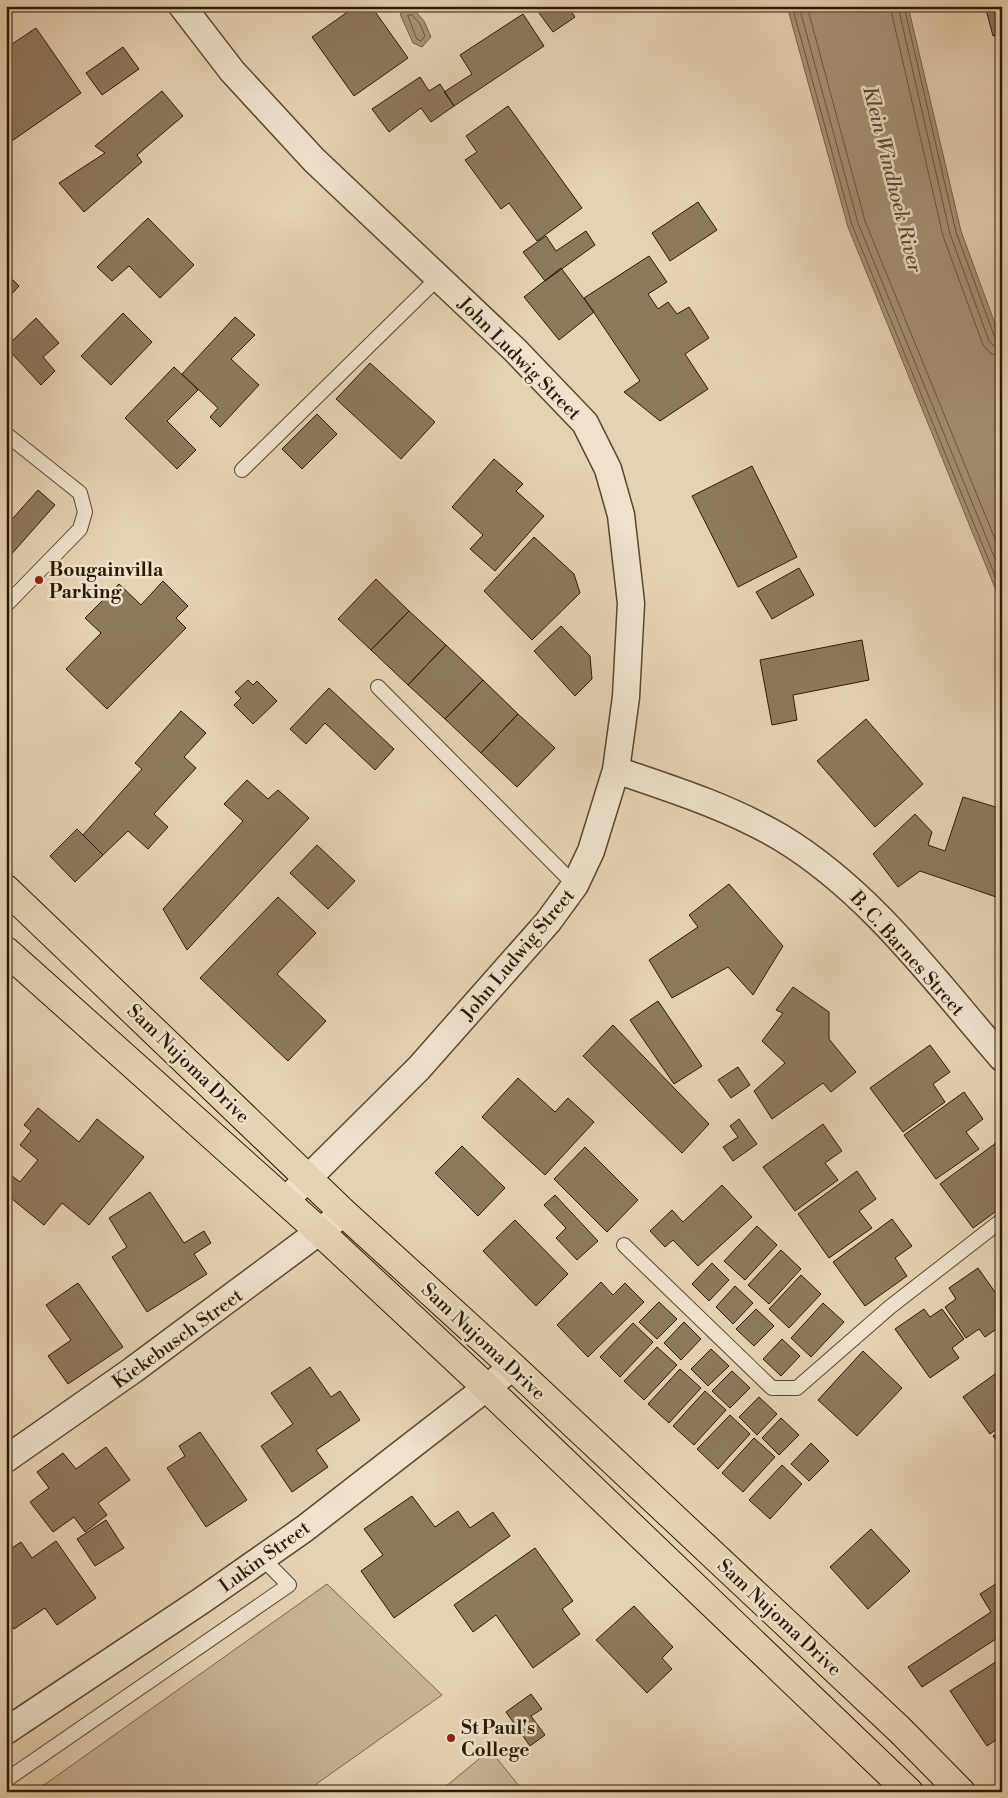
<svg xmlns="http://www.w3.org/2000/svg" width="1008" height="1798" font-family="'Libre Bodoni',serif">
<rect width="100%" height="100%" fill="#e5d2b2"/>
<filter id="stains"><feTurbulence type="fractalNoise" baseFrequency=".004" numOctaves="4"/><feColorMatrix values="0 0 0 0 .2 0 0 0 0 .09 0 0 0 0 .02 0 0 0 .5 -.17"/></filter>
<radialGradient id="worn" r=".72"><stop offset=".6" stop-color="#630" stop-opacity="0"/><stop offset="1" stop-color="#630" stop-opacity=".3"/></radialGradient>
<path fill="#c6b394" stroke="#7a664b" d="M327,1584L442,1695L305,1792H34Z
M490,1750L524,1792H439Z"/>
<path fill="#a69376" stroke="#766248" d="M787,6H908L961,231L1002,343V605L848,227Z
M412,7L424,21L431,37L422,47L413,43L400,14Z"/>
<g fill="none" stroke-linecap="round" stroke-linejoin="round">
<path stroke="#6a563c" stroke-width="1" d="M792,6L852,225L1002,593
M799,6L858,223L1002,576
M807,6L865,221L1002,556
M890,6L943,236L983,345L991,354L1002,356
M898,6L950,234L989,341L994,346L1002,348
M904,6L956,232L995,338L1002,342
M408,15H412L420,24L425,36L421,41L417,39Z"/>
</g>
<path fill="#8d795e" stroke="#2d1902" d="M356,6H371L408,58L354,96L312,37Z
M547,6H567L575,17L553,32L539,13Z
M985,6H1002V34L993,36Z
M523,14L544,46L454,106L444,92L472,74L460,55Z
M36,28L81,93L6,145V48Z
M123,47L139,69L102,95L86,73Z
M420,77L429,91L440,84L454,106L431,122L421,108L389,132L372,109Z
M162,91L183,116L137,155L142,162L84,212L59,183L105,153L95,146Z
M508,106L582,208L537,241L509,203L501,209L465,160L477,152L466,136Z
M698,202L717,230L670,261L652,233Z
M148,218L194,265L160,298L129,266L112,281L97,267Z
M586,231L595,245L545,281L523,252L546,236L556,251Z
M649,256L667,282L648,294L658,309L668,302L677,314L689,307L709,338L685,354L708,389L660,421L624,392L640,381L584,298Z
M561,268L594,312L559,340L524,297Z
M6,273L19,286L6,300Z
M123,313L152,342L111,385L81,356Z
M235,317L255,335L231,359L259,385L220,427L210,417L218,408L182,374Z
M36,318L59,343L43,357L55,371L41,385L6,347Z
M370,363L435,422L401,459L336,399Z
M174,367L198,390L167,421L196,450L177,469L125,418Z
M317,414L337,434L302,469L282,449Z
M494,459L523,484L516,491L544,516L495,571L470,549L483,535L452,507Z
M752,466L797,557L738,587L692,496Z
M38,490L55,505L8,558L6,526Z
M534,537L574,574L580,593L532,640L484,591Z
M799,568L814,595L772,619L756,592Z
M376,579L409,611L371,650L338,619Z
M163,581L188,606L176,618L186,628L107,709L66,669L101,633L85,618L119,584L141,605Z
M409,611L446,645L408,685L371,650Z
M561,626L590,656L592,679L575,696L534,651Z
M862,640L869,680L793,695L797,720L772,725L760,660Z
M446,645L483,680L445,719L408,685Z
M248,680L253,685L257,681L277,701L253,724L234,705L241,698L235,692Z
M483,680L518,714L481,753L445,719Z
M329,688L394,749L375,770L325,723L306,744L290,729Z
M181,711L206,733L184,757L196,768L154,814L168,827L148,849L128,831L103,855L83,835L142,769L135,763Z
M518,714L555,748L517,787L481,753Z
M866,719L923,784L875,827L817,761Z
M247,780L268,799L278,790L309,818L187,950L163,909L243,821L224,804Z
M963,797L1002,809V899L920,871L898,887L873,854L915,814L932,832L928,845L945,851Z
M77,829L103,855L75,882L50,856Z
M317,845L355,881L328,909L290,873Z
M729,884L783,946L753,995L728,967L672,998L649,960L698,927L689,915Z
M278,897L316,933L277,974L326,1021L288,1061L200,978Z
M793,987L829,1012V1039L856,1072L831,1092L823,1083L772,1119L754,1091L785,1063L762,1041L783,1013L776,1010Z
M658,1001L702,1066L674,1084L630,1020Z
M613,1025L709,1124L682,1153L583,1056Z
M930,1045L950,1072L933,1084L945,1102L903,1132L870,1088Z
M738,1067L750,1085L731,1098L718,1080Z
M518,1078L555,1112L568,1098L594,1122L545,1175L482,1117Z
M964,1092L983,1119L966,1132L979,1149L936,1179L904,1135Z
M38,1108L79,1142L97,1119L144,1157L89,1225L62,1203L44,1225L6,1194L7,1172L20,1182L38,1160L20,1145L31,1131L24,1125Z
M739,1119L757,1144L733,1161L723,1147L738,1137L730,1126Z
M823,1124L842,1151L825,1163L838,1180L795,1211L763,1167Z
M1000,1140L1002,1207L973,1228L940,1184Z
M462,1146L505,1188L478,1216L435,1173Z
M585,1147L638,1200L607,1232L554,1179Z
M857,1171L876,1199L859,1211L872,1228L829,1258L798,1214Z
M722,1185L752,1217L698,1266L673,1240L665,1247L650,1231L672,1210L683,1222Z
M150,1192L184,1243L204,1231L211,1243L194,1254L207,1274L147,1312L112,1257L127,1247L109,1218Z
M555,1195L598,1241L577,1260L556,1238L566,1228L544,1205Z
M892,1219L912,1246L895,1258L907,1276L865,1306L833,1262Z
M515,1220L568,1274L536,1306L483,1251Z
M757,1226L777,1245L745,1280L724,1261Z
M781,1250L801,1269L769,1304L748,1285Z
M712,1263L729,1280L709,1301L692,1284Z
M978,1268L1002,1302V1325L985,1337L979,1329L966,1338L945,1307L956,1299L949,1288Z
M801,1275L821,1294L789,1328L769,1309Z
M601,1282L613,1295L625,1283L644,1302L588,1357L557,1325Z
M78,1283L123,1347L68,1384L48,1356L71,1340L46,1305Z
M735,1286L753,1303L733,1324L716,1307Z
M659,1302L677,1319L657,1339L639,1322Z
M823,1303L844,1322L811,1357L791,1338Z
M756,1309L774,1326L754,1346L736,1329Z
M924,1309L930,1317L942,1309L964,1339L952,1348L959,1358L930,1378L895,1329Z
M684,1322L701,1339L681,1360L664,1343Z
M633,1323L653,1342L620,1377L600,1357Z
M782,1339L800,1356L781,1376L763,1359Z
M657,1347L677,1365L644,1400L624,1381Z
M711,1349L729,1366L708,1386L691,1369Z
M863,1351L902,1388L857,1436L818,1400Z
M310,1367L331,1397L340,1391L360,1420L316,1450L328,1467L292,1492L261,1446L293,1424L271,1393Z
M680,1369L701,1388L669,1423L648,1404Z
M1002,1369V1425L990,1434L963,1397Z
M732,1371L750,1388L730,1408L712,1391Z
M705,1391L726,1410L694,1445L673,1426Z
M759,1397L777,1414L757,1435L739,1417Z
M730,1415L750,1434L718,1469L697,1449Z
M781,1418L799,1435L779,1455L762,1438Z
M1002,1430V1448L993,1436Z
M200,1432L247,1500L206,1527L167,1468L185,1456L179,1446Z
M754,1438L775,1457L743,1492L722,1473Z
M811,1443L829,1461L809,1481L791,1464Z
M106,1447L130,1480L98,1503L107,1515L85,1532L74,1517L53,1532L30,1502L49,1488L37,1472L63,1453L76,1469Z
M782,1465L802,1484L770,1519L749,1500Z
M412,1496L435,1527L458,1511L470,1528L493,1512L510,1536L394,1618L361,1571L383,1555L364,1529Z
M106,1520L124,1548L95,1566L77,1539Z
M871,1529L910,1571L868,1609L830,1567Z
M56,1541L96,1598L57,1625L45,1608L14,1629L6,1618V1552L21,1542L32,1558Z
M535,1548L573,1601L562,1609L580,1634L533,1668L496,1615L473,1632L454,1605Z
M1002,1580V1635L922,1687L908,1667L991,1612L980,1594Z
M634,1606L673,1647L662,1658L672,1669L647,1693L596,1640Z
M1002,1658V1736L987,1746L950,1691Z
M531,1694L542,1709L531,1716L545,1735L530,1746L506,1712Z"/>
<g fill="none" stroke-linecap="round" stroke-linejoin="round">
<g stroke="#5b472e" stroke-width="16">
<path id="service" d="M6,434L80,493L85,512L80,529L6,605
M242,470L439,277
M378,687L575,885
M624,1245L772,1388H797L890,1307L1002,1220
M6,1780L289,1585L262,1558"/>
</g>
<g stroke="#5b472e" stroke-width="29">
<path id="minor" d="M182,6L232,71L314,160L515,350L585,423L608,469L621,515L631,603L626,697L616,770L591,851L575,885L548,922L419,1068L285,1201
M616,770C672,789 729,807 780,837C870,891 934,980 1002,1058
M6,1459L133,1370L344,1213
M6,1731L201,1601L304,1529L513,1367"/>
</g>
<g stroke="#2d1902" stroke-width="30">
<path id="trunk" d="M6,889L344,1213L513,1367L900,1730L961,1792
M6,951L319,1231L487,1388L909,1792"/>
</g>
<use href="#service" stroke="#eee2cd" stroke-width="14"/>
<use href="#minor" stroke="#eee2cd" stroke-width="26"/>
<use href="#trunk" stroke="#e5d2b2" stroke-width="28"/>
</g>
<g fill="#8f2418" stroke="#eee2cd" stroke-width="2">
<circle cx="39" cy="580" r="5"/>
<circle cx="451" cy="1738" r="5"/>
</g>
<g text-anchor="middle" stroke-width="5" stroke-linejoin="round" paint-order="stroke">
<g font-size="19" fill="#2d1902" stroke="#eee2cd">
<text transform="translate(520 358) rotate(45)" y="7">John Ludwig Street</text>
<text transform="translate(908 953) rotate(48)" y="7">B. C. Barnes Street</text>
<text transform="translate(517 954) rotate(-50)" y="7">John Ludwig Street</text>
<text transform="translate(189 1063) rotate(44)" y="7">Sam Nujoma Drive</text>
<text transform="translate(177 1338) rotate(-36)" y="7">Kiekebusch Street</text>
<text transform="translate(484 1341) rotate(43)" y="7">Sam Nujoma Drive</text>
<text transform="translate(264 1556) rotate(-36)" y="7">Lukin Street</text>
<text transform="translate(780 1617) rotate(43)" y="7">Sam Nujoma Drive</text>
</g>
<g font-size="19" font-weight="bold" fill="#2d1902" stroke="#eee2cd" text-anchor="start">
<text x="49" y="576">Bougainvilla<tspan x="49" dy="22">Parking</tspan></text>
<text x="461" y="1734">St Paul's<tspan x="461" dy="22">College</tspan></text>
</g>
<g font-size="20" font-style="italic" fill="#5d4a30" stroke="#eee2cd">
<text transform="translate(893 179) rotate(76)" y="7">Klein Windhoek River</text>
</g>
</g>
<rect width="1008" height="1798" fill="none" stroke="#e5d2b2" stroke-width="25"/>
<rect x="8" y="8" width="993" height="1783" fill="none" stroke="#2d1902" stroke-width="2.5"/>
<rect x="12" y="12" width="983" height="1773" fill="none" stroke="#2d1902"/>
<rect width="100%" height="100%" filter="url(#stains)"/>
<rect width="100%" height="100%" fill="url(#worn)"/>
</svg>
